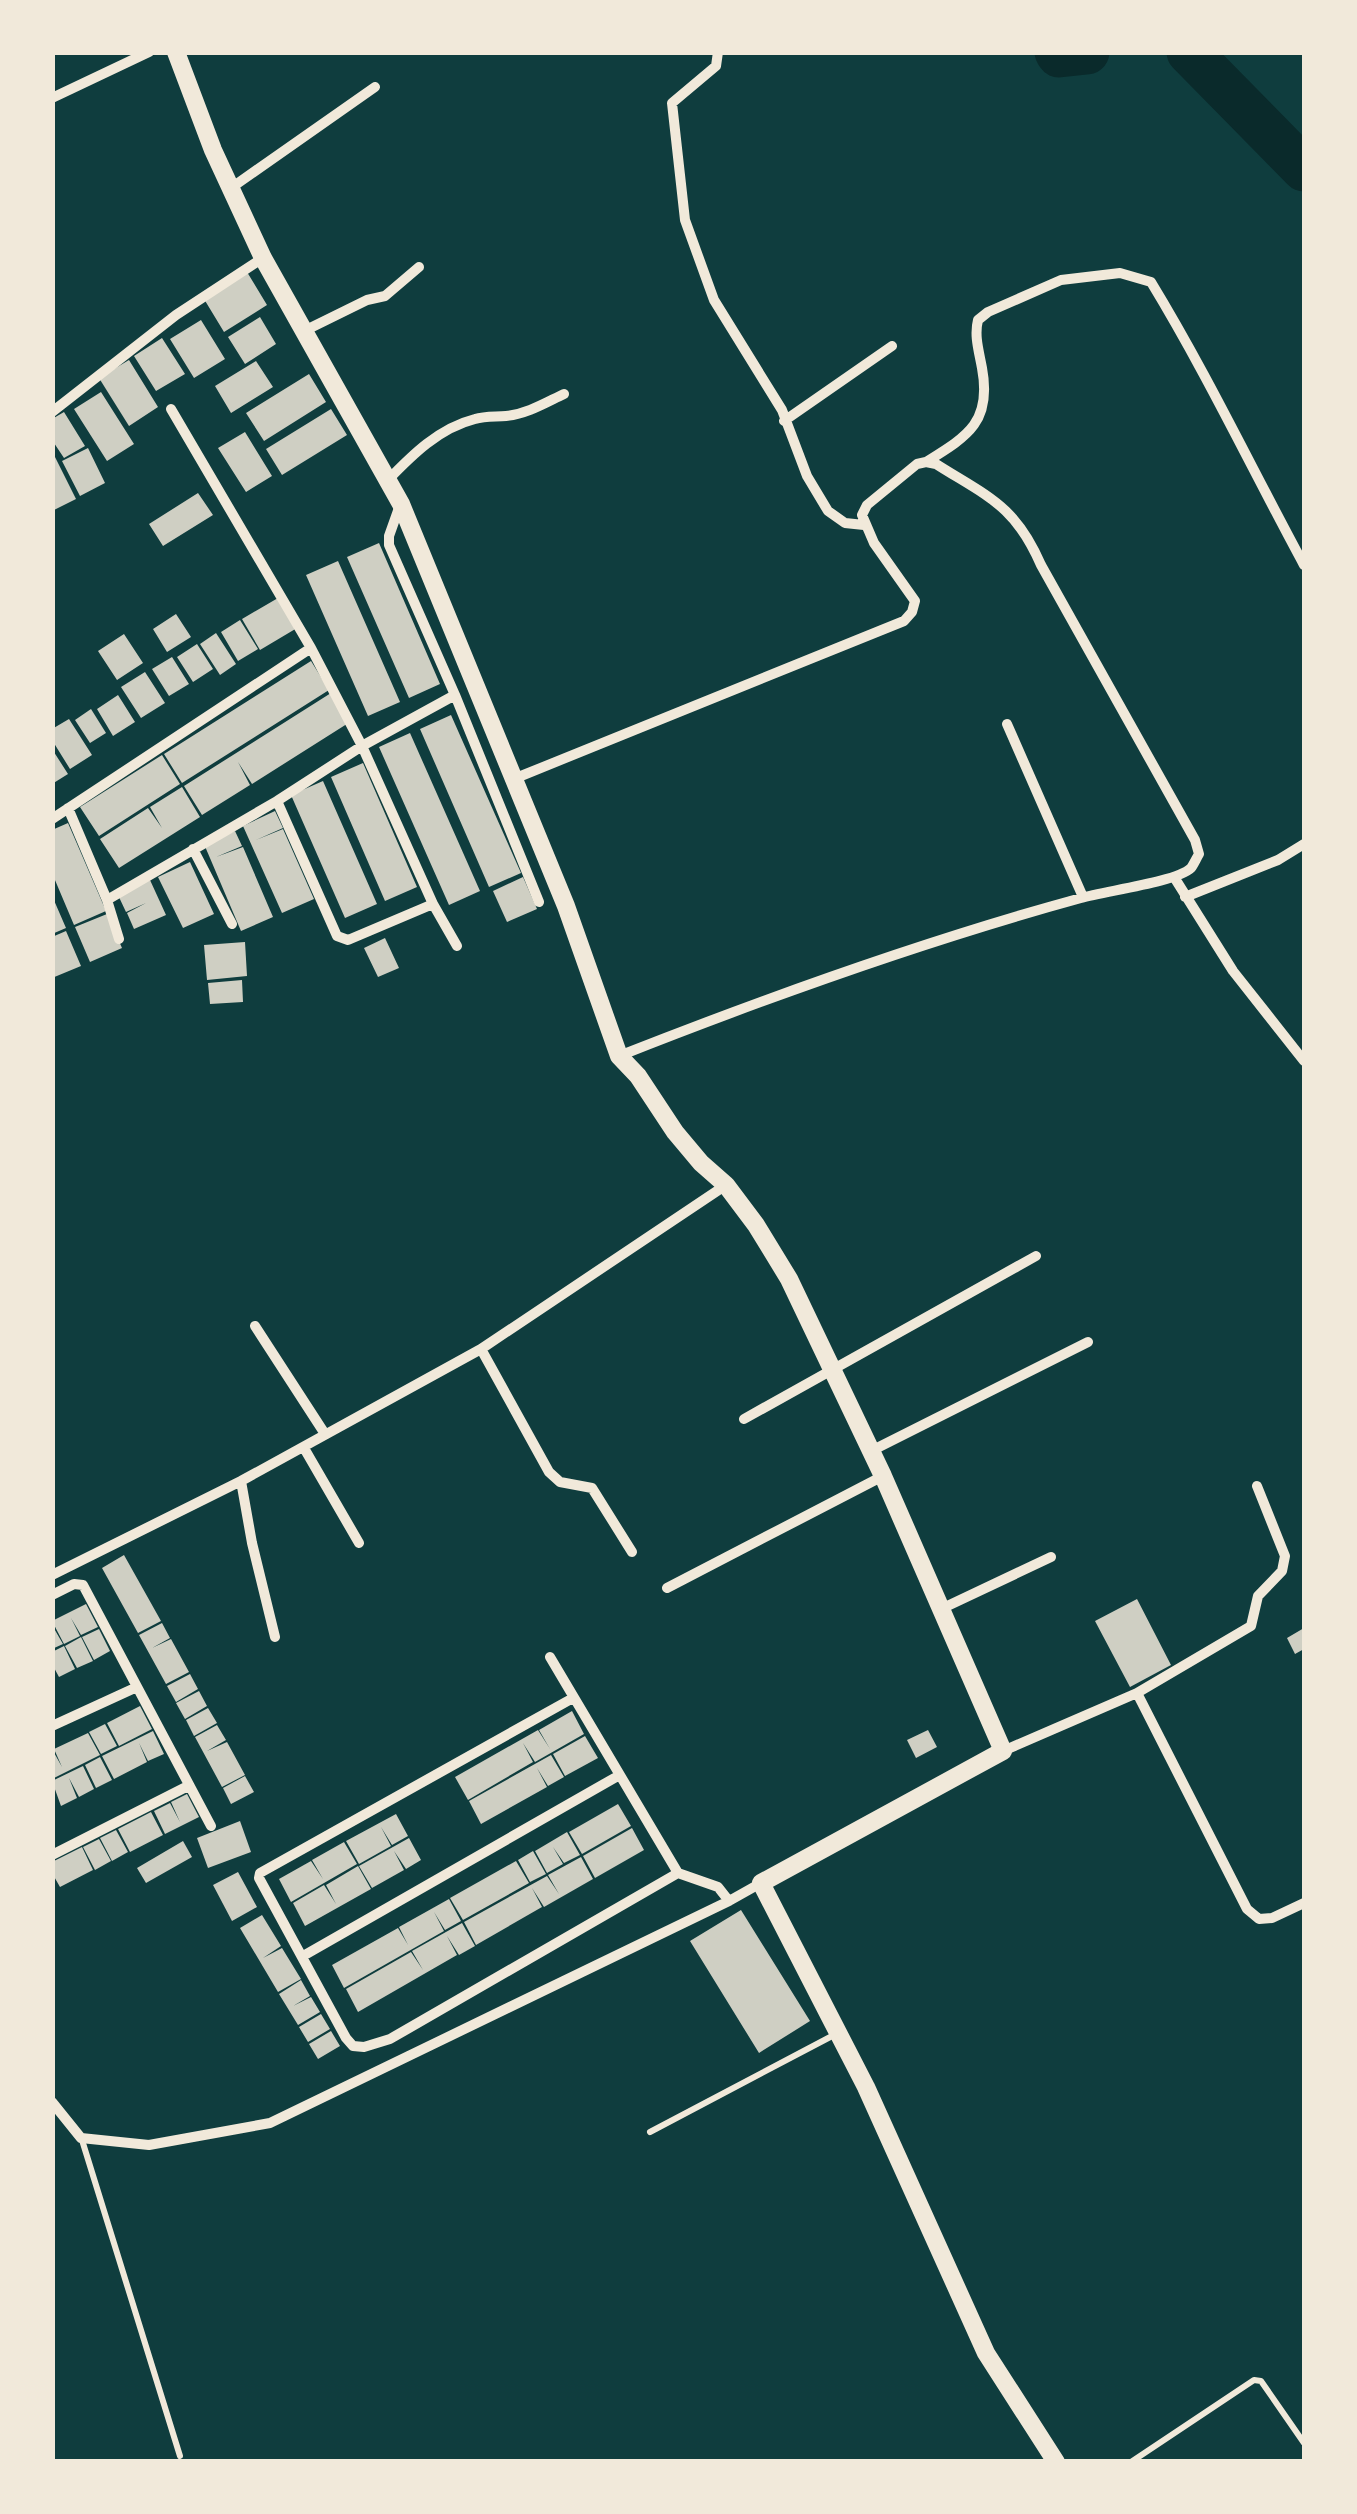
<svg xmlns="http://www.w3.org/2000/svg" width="1357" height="2514" font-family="'Work Sans',sans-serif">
<rect width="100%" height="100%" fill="#0f3d3e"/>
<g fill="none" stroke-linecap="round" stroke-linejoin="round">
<path stroke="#0a2a2b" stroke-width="45" d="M1057,52L1059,55L1087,52
M1189,52L1304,169"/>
</g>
<path fill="#cfcfc3" d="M247,272L267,305L224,332L204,299Z
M260,317L276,344L245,364L228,337Z
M201,320L225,359L194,378L170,339Z
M162,338L185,374L156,391L134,356Z
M129,360L158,407L129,426L99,378Z
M256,361L273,387L231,413L215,386Z
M309,374L326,402L264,441L246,413Z
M101,392L134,444L107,461L74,409Z
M331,409L347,435L282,475L266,449Z
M64,412L85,446L64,458L52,440V419Z
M245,432L272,476L246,492L218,448Z
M88,448L105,483L80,496L62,461Z
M52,451L76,499L52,511Z
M198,493L213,515L163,546L149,524Z
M379,543L440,684L409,698L347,557Z
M338,561L400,702L368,716L306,575Z
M278,598L297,628L260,650L242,619Z
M176,614L191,637L167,652L153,629Z
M240,620L258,649L238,661L221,632Z
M216,633L236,664L220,675L200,644Z
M124,634L143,663L117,680L98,651Z
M197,644L213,669L193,682L177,657Z
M172,657L189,684L169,696L152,669Z
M311,661L329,690L182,783L164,754Z
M145,672L165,703L141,718L121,687Z
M331,693L350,722L252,784L238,762L250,785L202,815L184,786Z
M118,695L135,722L113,736L97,709Z
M91,709L106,733L90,743L75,720Z
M451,715L521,873L489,887L420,729Z
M69,719L92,755L70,769L52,740V729Z
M410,733L480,891L449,905L379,747Z
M52,749L68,774L52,784Z
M162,755L180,784L99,836L80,807Z
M363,763L417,887L385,901L331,777Z
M323,781L377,904L345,918L291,795Z
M182,787L200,817L119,868L100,839L148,808L162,828L150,807Z
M275,811L283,828L256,840L283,829L314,899L282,913L243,826Z
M68,823L106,911L74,925L52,873V830Z
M235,831L242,846L216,857L243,847L273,917L241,931L204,844Z
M190,862L214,914L183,928L158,877Z
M523,877L537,909L507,922L493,891Z
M150,880L166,915L134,929L127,913L146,903L126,912L118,895Z
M53,898L66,928L52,934Z
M107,914L122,948L90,962L75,927Z
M66,931L81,966L52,978V937Z
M385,938L399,968L378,977L364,948Z
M245,942L247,976L207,980L204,945Z
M242,980L243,1002L210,1004L208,983Z
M124,1555L161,1621L138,1633L102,1568Z
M1137,1599L1171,1665L1130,1687L1095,1621Z
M86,1604L98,1627L81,1635L71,1618L80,1636L64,1644L52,1621Z
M162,1623L170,1638L152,1648L171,1639L189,1672L166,1684L139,1635Z
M52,1625L63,1644L52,1649Z
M1304,1628V1649L1295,1654L1287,1638Z
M99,1629L110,1651L94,1660L82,1637Z
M81,1637L93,1661L77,1668L65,1646Z
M64,1646L75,1669L59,1677L52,1664V1652Z
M190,1674L198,1689L176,1702L167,1686Z
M199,1691L207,1706L185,1719L176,1703Z
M140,1706L152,1729L119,1746L107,1723Z
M208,1708L217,1723L194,1736L186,1720Z
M572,1711L584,1734L535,1762L523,1743L533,1762L468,1800L455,1777L538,1730L550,1749L539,1730Z
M105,1724L117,1746L101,1754L89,1732Z
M217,1725L226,1740L207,1751L227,1742L245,1775L222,1787L195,1737Z
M928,1730L937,1747L916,1758L907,1740Z
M153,1731L164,1754L148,1761L139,1743L147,1762L114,1779L102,1756Z
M88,1733L100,1755L52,1779V1749L62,1767L54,1749Z
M585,1736L598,1758L565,1776L553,1754Z
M551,1755L564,1777L548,1786L537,1768L547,1787L481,1824L469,1801Z
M100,1757L112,1780L96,1788L85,1765Z
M83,1766L94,1789L79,1797L69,1778L77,1798L61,1806L52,1781Z
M245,1776L254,1792L231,1804L223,1788Z
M187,1794L199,1817L165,1834L154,1811L170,1803L180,1822L171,1802Z
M618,1804L631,1826L582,1854L569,1832Z
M151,1812L163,1835L130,1852L118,1829Z
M396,1814L408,1836L392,1845L381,1827L391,1846L359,1864L346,1841Z
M240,1821L251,1852L208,1868L197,1838Z
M632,1828L644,1850L595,1878L583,1856Z
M116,1830L128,1852L112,1861L100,1838Z
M567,1832L580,1855L564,1863L553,1847L563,1864L547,1873L535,1851Z
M409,1838L421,1860L406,1869L394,1851L404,1870L372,1888L359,1866Z
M99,1839L111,1861L95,1870L83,1847Z
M183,1841L192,1857L146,1883L137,1868Z
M344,1842L357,1864L291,1902L279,1879L311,1861L323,1879L312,1860Z
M82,1847L93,1870L60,1887L52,1873V1862Z
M533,1851L546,1874L530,1882L518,1860Z
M581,1857L593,1879L544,1907L532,1888L542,1907L476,1945L464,1922L547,1876L559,1894L548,1875Z
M516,1861L529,1883L463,1920L450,1898Z
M358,1866L371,1889L305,1926L293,1903L324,1885L336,1904L326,1885Z
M238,1872L257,1907L232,1921L213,1885Z
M449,1899L461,1921L445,1930L434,1912L444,1931L344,1988L332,1965L398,1928L408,1945L399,1927Z
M741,1910L810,2021L759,2053L690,1941Z
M262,1915L281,1946L263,1958L282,1948L301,1979L278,1992L240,1928Z
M462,1923L475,1946L459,1955L447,1936L457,1955L358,2012L346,1989L411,1952L423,1970L412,1951Z
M301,1980L310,1996L293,2006L311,1997L320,2012L298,2025L279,1994Z
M321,2014L330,2029L308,2042L299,2027Z
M331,2031L340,2046L318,2059L309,2044Z"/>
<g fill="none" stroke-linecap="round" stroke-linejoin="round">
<path stroke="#f1e9da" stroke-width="6" d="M650,2132L834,2035
M82,2140L180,2456
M1131,2462L1254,2380L1261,2381L1304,2443"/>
<path stroke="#f1e9da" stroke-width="10" d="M718,52L716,66L672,103L685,220L714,300L782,410L807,476L828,511L845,523L864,525
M52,98L149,52
M231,188L375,87
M304,331L367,300L385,296L419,267
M171,409L311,648
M52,412L176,315L263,258
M784,421L892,346
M926,462C968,436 992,422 982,368C979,351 974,336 978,320L988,312L1061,280L1120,273L1151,282C1207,374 1253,471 1304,565
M387,481C412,455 439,428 475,419C485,416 496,417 506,416C527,414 545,403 564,394
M400,505L389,536V545L455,695L539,902
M1007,724L1083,897
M511,780L904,621L912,612L915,601L874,543L862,515L867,505L917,464L926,462L936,464C988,497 1015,505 1041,565L1195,840L1199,854C1196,859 1194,864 1191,868C1177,882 1104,891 1081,898C924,941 771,996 619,1056
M68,808L107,900L119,939
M52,819L311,648L362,746L433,904L348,940L337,936L277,801
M193,849L232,924
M1174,877L1233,971L1304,1061
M1185,897L1278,860L1304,844
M107,900L277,801L362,746L455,695
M433,904L457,946
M255,1326L325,1434
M481,1349L549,1472L560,1482L592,1488L632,1552
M744,1419L1036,1256
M304,1448L359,1543
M871,1451L1088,1342
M241,1481L252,1543L275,1637
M52,1575L241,1481L481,1349L726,1185
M667,1588L883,1476
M52,1595L74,1584L83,1585L211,1826
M941,1609L1051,1557
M550,1657L678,1873L718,1887L729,1901
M1137,1693L1247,1909L1259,1919L1272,1918L1304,1903
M573,1698L260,1873L259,1878L346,2038L353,2046L364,2047L390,2039L678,1873
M52,1726L137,1687
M1003,1751L1137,1693L1251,1626L1258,1596L1282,1571L1285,1556L1257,1486
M52,1855L188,1786
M303,1956L618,1776
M52,2102L81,2138L149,2145L270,2123L729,1901L761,1883"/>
<path stroke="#f1e9da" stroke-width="18" d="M176,52L213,150L263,258L401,504L566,906L619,1056L638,1076L675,1132L701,1163L726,1185L756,1225L789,1279L883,1476L1003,1751L761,1883L866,2087L986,2353L1056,2462"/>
</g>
<rect width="1357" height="2514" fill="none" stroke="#f1e9da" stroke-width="110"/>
</svg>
